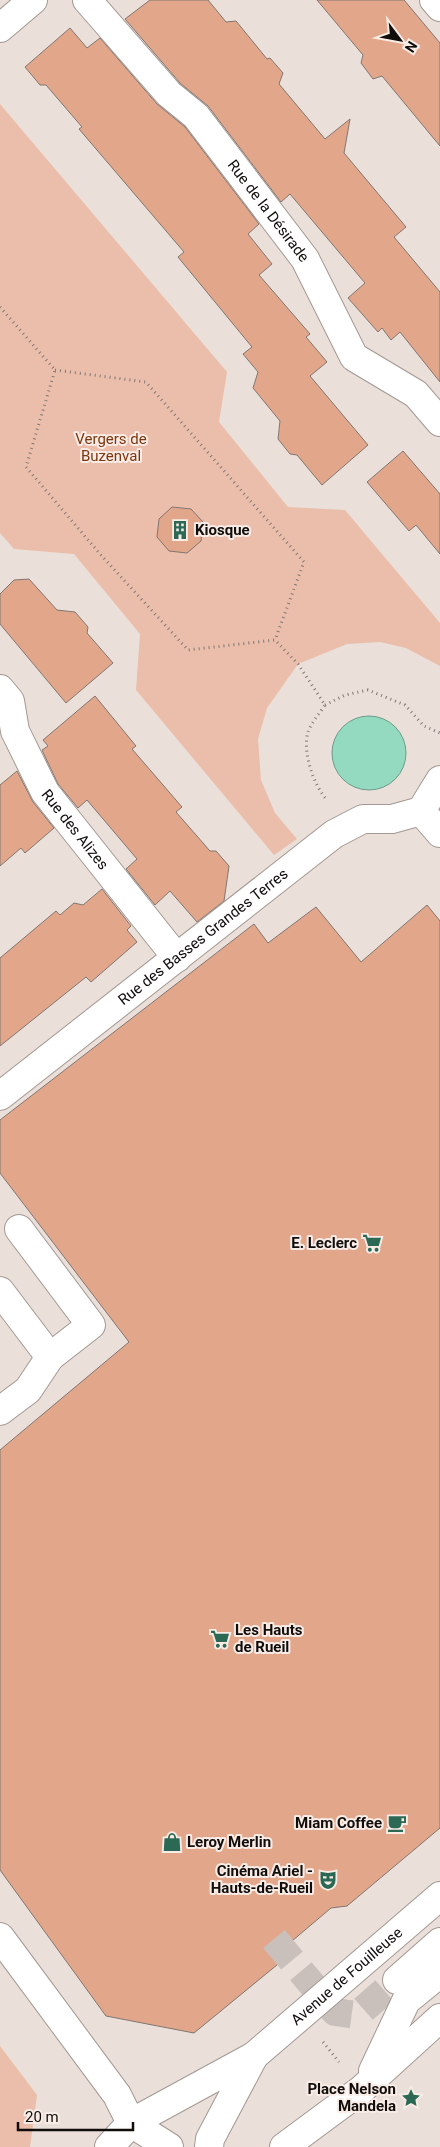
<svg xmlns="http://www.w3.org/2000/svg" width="440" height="2147" font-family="Roboto,sans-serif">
<rect width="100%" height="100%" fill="#ebdfda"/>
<path fill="#eabeaa" d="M0,104L227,372L219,422L288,507L345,510L440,623V666L406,648L380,642L347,644L298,664L267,708L258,739L261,780L275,813L297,839L274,855L136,690L140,634L74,554L14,549L0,533Z
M0,2046L37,2095L30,2147H0Z"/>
<path fill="#93dac0" stroke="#6c9c8a" d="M332 753a37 37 0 1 1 74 0a37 37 0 1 1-74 0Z"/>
<path fill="#e2a78b" stroke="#817671" d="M150,0H208L226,22L236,21L267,59L270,58L283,73L279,84L325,139L350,119L344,153L406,227L394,237L440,292V382L400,332L391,340L382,328L378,332L348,298L365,283L290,194L281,202L208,106L180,83L125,19Z
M317,0H404L440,43V146L382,76L373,79L361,63L363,55Z
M70,28L87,48L100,38L157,104L185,127L259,224L248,234L272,264L259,275L310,334L306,337L327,362L310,376L368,445L322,485L297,455L290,454L278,439L280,421L253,388L258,372L243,354L252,347L178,257L184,252L79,129L82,127L46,85H40L25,67Z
M403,451L440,494V554L416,525L409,531L367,482Z
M172,507L191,509L203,522L201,541L187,553L169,551L157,537L159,519Z
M29,579L57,610L75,612L88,627L87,633L113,663L66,703L0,624V594L14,580Z
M95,696L136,746L132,749L182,807L176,812L210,851H216L229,866L224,901L197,922L170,891L155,905L126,869L137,859L87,800L78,808L58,784L42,750L48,746L43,740Z
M17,771L33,802L54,828L25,853L21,848L0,866V785Z
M102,889L131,926L127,930L137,942L91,982L86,977L0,1046V958L56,911L60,915L74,903L83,905Z
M427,905L440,921V1828L347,1906L331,1908L292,1941L283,1960L194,2033L106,2016L0,1870V1450L129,1342L0,1173V1120L254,924L268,943L316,907L361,962Z"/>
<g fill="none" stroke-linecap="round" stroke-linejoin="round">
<path stroke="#cac0bb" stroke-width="28" stroke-dasharray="28 14" stroke-linecap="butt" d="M274,1939L335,2012L357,2015L397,1980"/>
<g stroke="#a39893" stroke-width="30">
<g id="minor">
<path id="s1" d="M87,0L169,94L196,116L305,259L354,357L416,394L440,422"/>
<path d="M434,0L440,7"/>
<path d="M0,28L33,0"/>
<path id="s2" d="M0,689L10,701L15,731L45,792L177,958"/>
<path d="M421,811L440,780"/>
<path d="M421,811L440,833"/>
<path id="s3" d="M0,1096L334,834L363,819H392L421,811"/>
<path d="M19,1229L91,1325L50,1357"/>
<path d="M0,1291L50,1357L28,1390L0,1411"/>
<path d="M0,1937L117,2095L131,2123"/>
<path d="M397,1980L440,1942"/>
<path d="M373,2071L406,2001L440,1973"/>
<path d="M131,2123L169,2147"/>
<path id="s4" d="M109,2147L131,2123L254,2056L440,1896"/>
<path d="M209,2147L210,2139L254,2056"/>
<path d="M284,2147L361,2090L440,2018"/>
</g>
</g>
<path stroke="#807875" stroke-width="3" stroke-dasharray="1 4" stroke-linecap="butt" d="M0,307L55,370L26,467L100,554L188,650L275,640L298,664L325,705C320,713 311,723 308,732C302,752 314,786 327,800
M55,370L146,382L304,562L275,640
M325,705L345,695L368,690L405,705L424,726L440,733
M323,2042L339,2062"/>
<use href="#minor" stroke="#fff" stroke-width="28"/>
</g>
<defs>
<g id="building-bare" transform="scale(1.5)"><path d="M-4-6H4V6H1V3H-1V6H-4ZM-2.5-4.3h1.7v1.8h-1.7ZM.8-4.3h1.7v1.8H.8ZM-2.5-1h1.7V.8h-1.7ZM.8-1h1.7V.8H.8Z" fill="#2b6955" stroke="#f9ece7" stroke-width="2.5" paint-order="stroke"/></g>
<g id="supermarket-bare" transform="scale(1.5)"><path d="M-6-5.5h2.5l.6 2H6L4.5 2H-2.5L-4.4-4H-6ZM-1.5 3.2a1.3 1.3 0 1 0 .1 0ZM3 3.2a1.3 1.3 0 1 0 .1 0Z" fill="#2b6955" stroke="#f9ece7" stroke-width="2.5" paint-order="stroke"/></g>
<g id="cafe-bare" transform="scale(1.5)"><path d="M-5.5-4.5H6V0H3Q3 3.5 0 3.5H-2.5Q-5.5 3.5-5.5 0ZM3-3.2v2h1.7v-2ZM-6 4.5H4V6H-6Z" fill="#2b6955" stroke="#f9ece7" stroke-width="2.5" paint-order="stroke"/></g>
<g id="shop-bare" transform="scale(1.5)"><path d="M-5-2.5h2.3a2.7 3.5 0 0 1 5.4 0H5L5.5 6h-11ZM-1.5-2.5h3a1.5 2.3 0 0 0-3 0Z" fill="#2b6955" stroke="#f9ece7" stroke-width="2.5" paint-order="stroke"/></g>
<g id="theatre-bare" transform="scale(1.5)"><path d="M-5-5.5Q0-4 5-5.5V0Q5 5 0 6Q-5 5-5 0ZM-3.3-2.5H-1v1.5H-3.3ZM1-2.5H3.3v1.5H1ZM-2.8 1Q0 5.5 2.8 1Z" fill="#2b6955" stroke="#f9ece7" stroke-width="2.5" paint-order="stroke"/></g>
<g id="sight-bare" transform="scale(1.5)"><path d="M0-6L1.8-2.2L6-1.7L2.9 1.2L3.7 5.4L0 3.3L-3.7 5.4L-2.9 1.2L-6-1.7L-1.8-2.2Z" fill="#2b6955" stroke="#f9ece7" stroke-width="2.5" paint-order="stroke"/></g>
</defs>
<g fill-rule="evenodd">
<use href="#building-bare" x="180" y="530"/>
<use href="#supermarket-bare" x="372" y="1243"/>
<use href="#supermarket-bare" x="220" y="1639"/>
<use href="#cafe-bare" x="397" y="1823"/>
<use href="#shop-bare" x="172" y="1842"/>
<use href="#theatre-bare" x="328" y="1880"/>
<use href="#sight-bare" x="411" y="2098"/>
</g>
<g text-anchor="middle" stroke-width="4" stroke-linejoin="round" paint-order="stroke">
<g font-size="15" fill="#100d0b" stroke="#f9ece7">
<text dy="5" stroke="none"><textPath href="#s1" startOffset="279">Rue de la Désirade</textPath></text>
<text dy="5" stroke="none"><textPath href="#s2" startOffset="162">Rue des Alizes</textPath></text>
<text dy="5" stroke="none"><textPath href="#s3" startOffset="258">Rue des Basses Grandes Terres</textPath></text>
<text dy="5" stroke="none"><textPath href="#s4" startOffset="295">Avenue de Fouilleuse</textPath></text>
</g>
<g font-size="15" fill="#7c360d" stroke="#f9ece7">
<text x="111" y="444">Vergers de<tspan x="111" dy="17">Buzenval</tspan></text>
</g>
<g font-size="15" font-weight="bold" fill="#100d0b" stroke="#f9ece7" text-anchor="end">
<text x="195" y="535" text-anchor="start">Kiosque</text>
<text x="357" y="1248">E. Leclerc</text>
<text x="235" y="1635" text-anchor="start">Les Hauts<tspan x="235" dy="17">de Rueil</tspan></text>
<text x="382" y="1828">Miam Coffee</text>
<text x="187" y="1847" text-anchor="start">Leroy Merlin</text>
<text x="313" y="1876">Cinéma Ariel -<tspan x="313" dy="17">Hauts-de-Rueil</tspan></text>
<text x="396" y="2094">Place Nelson<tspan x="396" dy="17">Mandela</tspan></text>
</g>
</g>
<g transform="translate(400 40) rotate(122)" stroke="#f9ece7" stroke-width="4" paint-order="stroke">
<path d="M0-4L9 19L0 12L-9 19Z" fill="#100d0b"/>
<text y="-8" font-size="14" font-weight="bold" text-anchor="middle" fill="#100d0b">N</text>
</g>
<path d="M18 2122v8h115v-8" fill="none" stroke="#100d0b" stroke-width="2.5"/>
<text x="25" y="2122" font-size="15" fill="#100d0b" stroke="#f9ece7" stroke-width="4" paint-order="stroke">20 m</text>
</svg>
